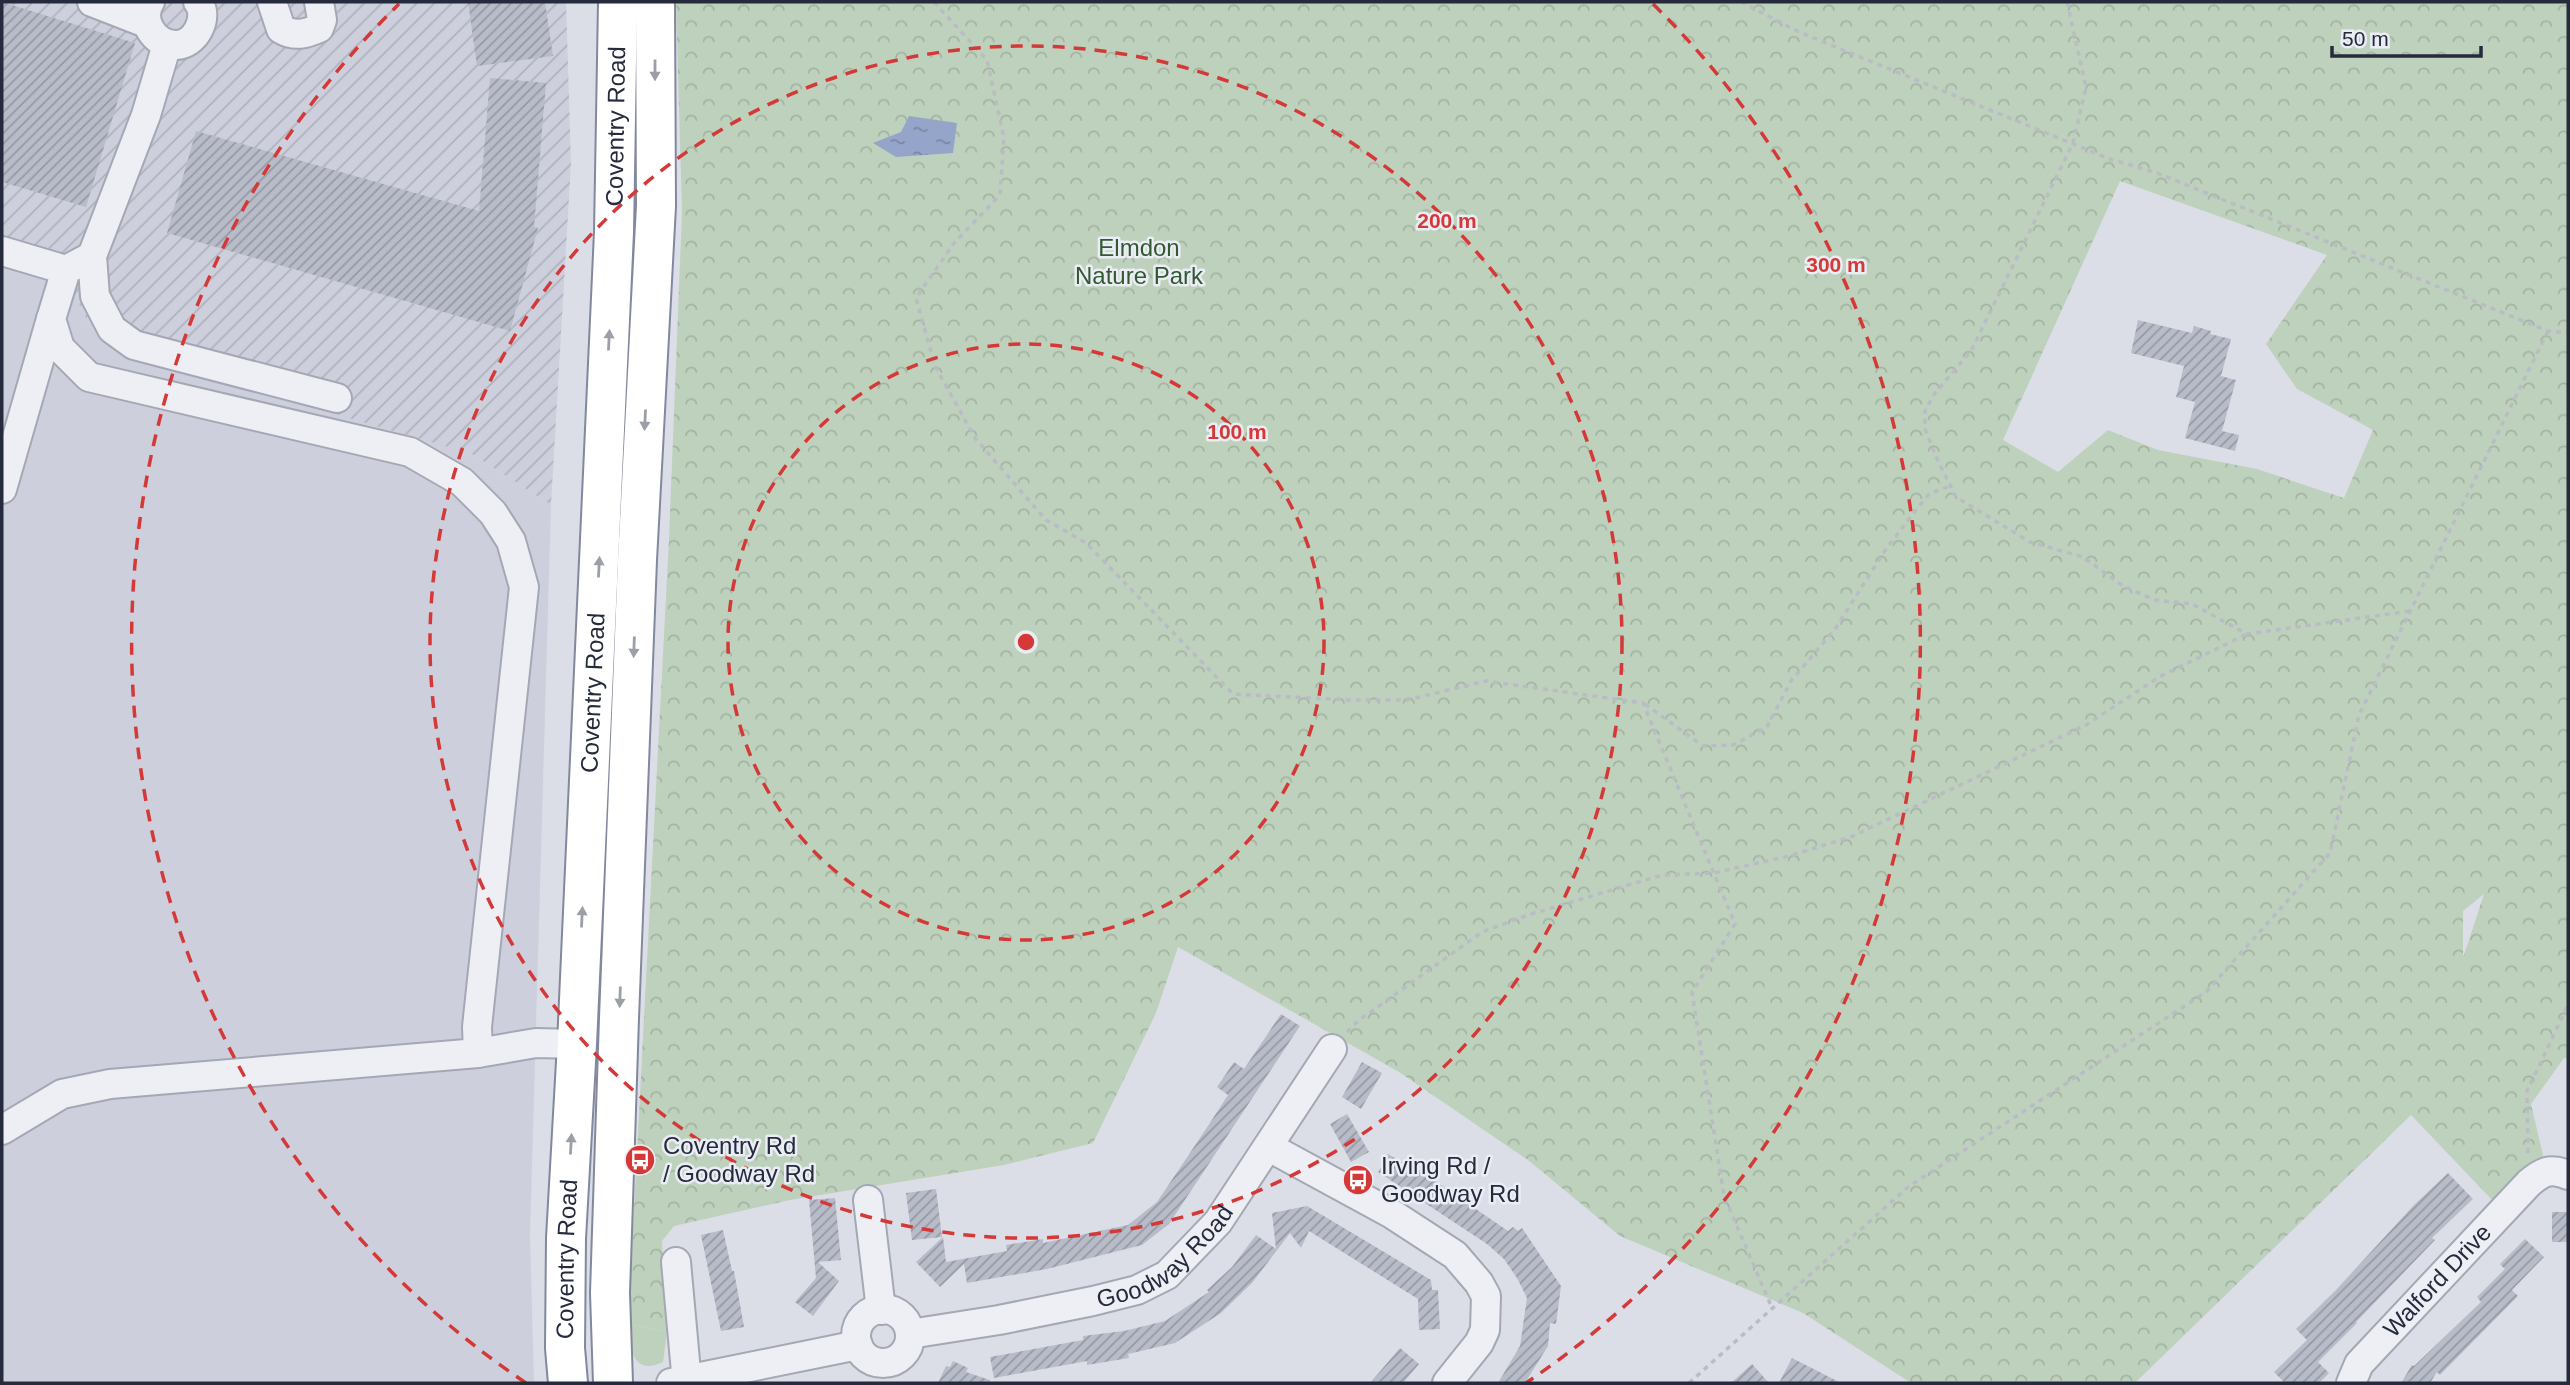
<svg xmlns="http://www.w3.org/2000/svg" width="2570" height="1385" font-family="Arial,sans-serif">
<defs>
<pattern id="industrial-furrows" width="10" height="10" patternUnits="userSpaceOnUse" patternTransform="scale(1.75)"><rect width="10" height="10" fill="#cdd0dc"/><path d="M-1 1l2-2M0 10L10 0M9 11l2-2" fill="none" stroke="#b0b3be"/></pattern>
<pattern id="forest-crowns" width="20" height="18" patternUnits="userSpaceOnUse" patternTransform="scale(1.75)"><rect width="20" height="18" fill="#bed1bc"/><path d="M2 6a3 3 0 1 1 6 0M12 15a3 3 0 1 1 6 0" fill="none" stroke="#a3b4a2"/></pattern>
<pattern id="water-ripples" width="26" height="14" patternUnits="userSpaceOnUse" patternTransform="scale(1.75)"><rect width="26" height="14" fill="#94a5c9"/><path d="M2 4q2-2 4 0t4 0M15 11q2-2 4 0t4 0" fill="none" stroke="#7987a4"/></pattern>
<pattern id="building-hatch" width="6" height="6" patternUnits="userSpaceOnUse" patternTransform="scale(1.75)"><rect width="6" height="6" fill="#b8bcc9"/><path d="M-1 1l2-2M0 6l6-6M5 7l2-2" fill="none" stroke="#9599a4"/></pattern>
</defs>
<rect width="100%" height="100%" fill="#dbdee7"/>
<path fill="#cdd0dc" d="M2,263L57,280L60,291L75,296L89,324L344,414L472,454L551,505L530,1235L534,1383H2Z"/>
<path fill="url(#industrial-furrows)" d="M2,2H566L571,163L551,505L472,454L137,356L89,324L75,296L59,291L56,280L2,263Z"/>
<path fill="#bed1bc" d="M628,1324L667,1332L663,1362C632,1377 630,1347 628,1324Z"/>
<path fill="url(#forest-crowns)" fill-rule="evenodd" d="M676,2H2568V1059L2564,1058L2531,1104L2543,1155L2495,1203L2411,1115L2135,1383H1911L1803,1313L1620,1236L1528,1160L1399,1072L1178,947L1156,1013L1093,1143L1004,1165L790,1200L674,1226L662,1241L667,1332L628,1324L669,539L682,212ZM2120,181L2327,255L2266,344L2297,389L2373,430L2344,498L2257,469L2158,450L2108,430L2058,472L2003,440ZM2484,894L2464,955L2463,956V911Z"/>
<path fill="url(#water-ripples)" d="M909,116L957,123L953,153L896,157L873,143L901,132Z"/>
<path fill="url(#building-hatch)" d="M2,2L135,43L86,207L2,182Z
M468,2H545L553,56L477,66Z
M490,78L546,83L534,227L538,228L510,331L167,233L196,131L479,211Z
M2138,320L2192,333L2194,326L2211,331L2210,334L2231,339L2221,376L2236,380L2222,431L2239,435L2235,451L2185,438L2195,402L2176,397L2184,366L2131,353Z
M1281,1014L1300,1026L1169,1224L1142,1245L1047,1269L967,1283L964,1264L940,1287L916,1262L943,1237L946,1262L1007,1251L1006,1245L1043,1239V1243L1128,1225L1157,1202L1206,1129L1228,1095L1217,1087L1234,1062L1244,1069Z
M1362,1062L1382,1073L1361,1109L1342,1097Z
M1347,1114L1369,1152L1351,1162L1330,1124Z
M1388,1154L1412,1168L1413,1166L1508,1231L1513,1227L1518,1231L1522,1228L1561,1286L1556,1324L1550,1323L1548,1346L1525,1383H1498L1520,1346L1527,1298L1517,1278L1504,1259L1487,1244L1378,1172Z
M2448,1173L2473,1199L2432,1238L2435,1240L2356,1322L2357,1323L2318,1362L2329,1373L2319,1383H2285L2274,1372L2307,1340L2296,1329L2335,1291L2414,1205Z
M936,1189L942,1237L912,1240L906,1193Z
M835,1198L841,1260L818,1262L839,1281L813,1316L795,1302L816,1278L809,1200Z
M1307,1206L1431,1280L1432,1290H1438L1440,1329L1419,1330L1418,1299L1309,1231L1301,1248L1290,1233L1252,1283L1221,1313L1175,1343L1128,1354L1129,1358L1087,1365V1361L994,1378L990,1357L1083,1340V1336L1124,1331L1165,1321L1209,1292L1207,1290L1232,1267L1256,1235L1276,1249L1272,1213Z
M2552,1212H2568V1242H2552Z
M723,1230L732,1271H734L744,1327L721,1331L701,1235Z
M2525,1239L2544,1257L2512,1290L2518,1296L2440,1375L2437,1372L2430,1383H2401L2412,1365L2414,1366L2481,1302L2477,1297L2505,1269L2500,1264Z
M1400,1348L1419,1364L1403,1383H1370Z
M1792,1358L1841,1383H1779Z
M953,1361L968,1368L966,1372L990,1380V1383H938L946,1366L950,1367Z
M1752,1364L1769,1383H1731Z"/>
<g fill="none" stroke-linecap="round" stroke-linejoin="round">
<g stroke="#a4a8b4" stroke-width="32">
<g id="minor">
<path d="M92,2L146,23"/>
<path d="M150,2C139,19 153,44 175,45C195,46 210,17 198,2"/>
<path d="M272,2L281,29C294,37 306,34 319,28L322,20L319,2"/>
<path d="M167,44L146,115L92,256L95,296L112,329L134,345L337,398"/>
<path d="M2,251L66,270"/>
<path d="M2,489L51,319"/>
<path d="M478,1053L536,1043L577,1044"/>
<path d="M2,1130L62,1094L110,1084L478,1053L477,1027L524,587L511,541L493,513L462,482L410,452L89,377L60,348L51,319L66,270L92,256"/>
<path d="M1269,1147L1392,1214L1455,1255L1479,1283L1486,1296L1485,1330L1479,1343L1447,1383"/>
<path d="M868,1200L881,1310"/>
<path d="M676,1262L687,1383"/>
<circle cx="883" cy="1336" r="27"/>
<path id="s1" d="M910,1334L999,1320L1093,1301L1137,1290L1167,1275L1218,1222L1332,1049"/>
<path d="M671,1383L858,1345"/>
<path id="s2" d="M2351,1383L2359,1364L2529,1183C2543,1171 2550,1168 2568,1175"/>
</g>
</g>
<g stroke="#82889e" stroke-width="42">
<g id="highway">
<path id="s3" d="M568,1383L565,1348L566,1238L577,1044L614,232L618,2"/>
<path d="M613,1383L610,1293L619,1018L637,560L656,206L655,2"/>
</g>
</g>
<path stroke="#babcc5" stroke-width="3.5" stroke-dasharray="5 5" stroke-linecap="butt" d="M934,2L987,60L1004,138L1000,195L954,243L916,298L935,366L975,438L1046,520L1086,543L1233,694L1349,700H1407L1486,681L1643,703L1735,924L1692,992L1724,1196L1772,1308
M1741,2L1799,32L2110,159L2157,173L2548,331L2568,333
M2067,2L2086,87L2073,143L1971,351L1935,393L1925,411V429L1937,459L1956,497L2030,542L2083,557L2123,586L2155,600L2192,604L2247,634L2410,611
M1645,704L1703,746L1733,745L1767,727L1791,681L1835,629L1886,549L1916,510L1929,494L1950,486
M1347,1032L1358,1021L1482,932L1528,915L1662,875L1714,873L1793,855L1853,836L2086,725L2159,677L2247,634
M2528,1153L2527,1091L2568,1005
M1689,1383L1908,1187L2206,992L2330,853L2359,715L2548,331"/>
<use href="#minor" stroke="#eeeff5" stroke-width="28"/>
<use href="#highway" stroke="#fff" stroke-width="38"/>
</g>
<defs><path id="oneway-solid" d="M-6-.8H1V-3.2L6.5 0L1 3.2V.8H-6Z" transform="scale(1.75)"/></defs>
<g fill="#9d9fa8">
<use href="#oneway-solid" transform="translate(655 70) rotate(90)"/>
<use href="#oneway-solid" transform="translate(609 340) rotate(-87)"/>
<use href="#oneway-solid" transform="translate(645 420) rotate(93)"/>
<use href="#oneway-solid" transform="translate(599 567) rotate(-87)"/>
<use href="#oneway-solid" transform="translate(634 647) rotate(92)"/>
<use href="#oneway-solid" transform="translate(582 917) rotate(-87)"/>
<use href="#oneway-solid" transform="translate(620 997) rotate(92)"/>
<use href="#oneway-solid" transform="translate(571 1144) rotate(-87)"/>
</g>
<g fill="none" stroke="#d43938" stroke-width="3.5" stroke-dasharray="12 9">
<circle cx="1026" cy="642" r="298"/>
<circle cx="1026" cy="642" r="596"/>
<path d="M526 1383A894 894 0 0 1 399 4M1653 4A894 894 0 0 1 1526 1383"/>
</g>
<defs>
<g id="bus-disc" transform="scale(1.575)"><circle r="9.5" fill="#d43938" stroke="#eaedf4"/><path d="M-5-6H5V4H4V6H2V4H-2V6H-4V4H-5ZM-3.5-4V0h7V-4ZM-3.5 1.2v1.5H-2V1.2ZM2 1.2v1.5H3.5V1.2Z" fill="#fff"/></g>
</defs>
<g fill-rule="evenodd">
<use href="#bus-disc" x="640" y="1160"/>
<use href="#bus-disc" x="1358" y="1180"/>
</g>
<g text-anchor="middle" stroke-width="5" stroke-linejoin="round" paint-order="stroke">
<g font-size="24" fill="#252a3d" stroke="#eaedf4">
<text dy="8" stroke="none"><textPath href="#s3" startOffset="1258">Coventry Road</textPath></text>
<text dy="8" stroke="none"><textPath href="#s3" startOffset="691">Coventry Road</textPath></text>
<text dy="8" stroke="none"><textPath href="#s1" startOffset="273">Goodway Road</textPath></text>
<text dy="8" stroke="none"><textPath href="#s3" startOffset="124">Coventry Road</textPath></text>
<text dy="8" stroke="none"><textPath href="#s2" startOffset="135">Walford Drive</textPath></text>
</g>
<g font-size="24" fill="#325931" stroke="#eaedf4">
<text x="1139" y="256">Elmdon<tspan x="1139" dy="28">Nature Park</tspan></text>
</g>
<g font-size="24" fill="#252a3d" stroke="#eaedf4" text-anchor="start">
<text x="663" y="1154">Coventry Rd<tspan x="663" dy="28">/ Goodway Rd</tspan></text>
<text x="1381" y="1174">Irving Rd /<tspan x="1381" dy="28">Goodway Rd</tspan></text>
</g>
</g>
<circle cx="1026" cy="642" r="10" fill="#d43938" stroke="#eaedf4" stroke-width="3.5"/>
<g font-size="21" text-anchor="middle" font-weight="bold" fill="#d43938" stroke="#eaedf4" stroke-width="5" stroke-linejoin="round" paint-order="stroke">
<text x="1447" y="228">200 m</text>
<text x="1836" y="272">300 m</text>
<text x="1237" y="439">100 m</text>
</g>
<rect width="2570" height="1385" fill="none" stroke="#252a3d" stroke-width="7"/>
<path d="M2332 46v10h149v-10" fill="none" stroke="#252a3d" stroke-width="3.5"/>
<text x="2342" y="46" font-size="21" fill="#252a3d" stroke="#eaedf4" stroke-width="5" paint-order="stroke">50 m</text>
</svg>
